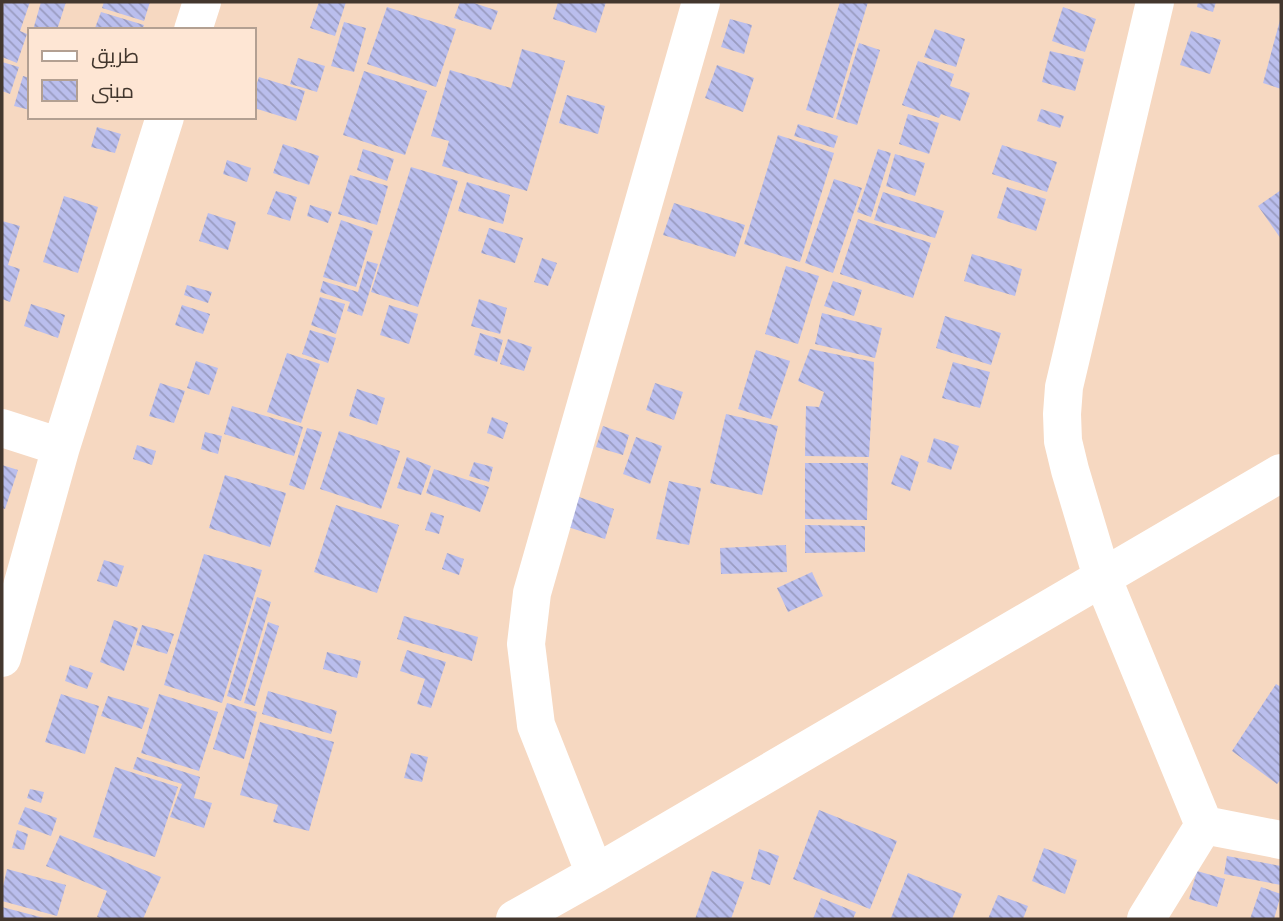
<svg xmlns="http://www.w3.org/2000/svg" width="1283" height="921" font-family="Literata,Cairo,serif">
<defs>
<pattern id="building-back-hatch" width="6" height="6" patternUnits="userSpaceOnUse" patternTransform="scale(1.75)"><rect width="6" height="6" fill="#babeed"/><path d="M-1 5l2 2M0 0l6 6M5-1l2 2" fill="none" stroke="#999bc0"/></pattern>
</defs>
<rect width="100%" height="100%" fill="#f6d8c1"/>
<path fill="url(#building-back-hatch)" d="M4,2H30L20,31L27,34L17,63L2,57V10Z
M41,2H66L57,30H33Z
M104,2H150L144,21L102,8Z
M319,2H346L335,36L310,28Z
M460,2H471L498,11L491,30L454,18Z
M558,2H606L596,33L553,19Z
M840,2H868L833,118L806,110Z
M1198,2H1216L1213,12L1197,7Z
M387,7L456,29L436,87L367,64Z
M1063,7L1096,19L1085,52L1052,41Z
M101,12L144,25L142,30H100L95,28Z
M730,19L752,25L744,54L721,47Z
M1280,20H1281V89L1263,83Z
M344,22L366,28L354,72L331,66Z
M935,29L965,39L956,67L924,57Z
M1191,31L1221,40L1210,74L1180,65Z
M859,43L880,50L857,125L836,119Z
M522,49L565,61L527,191L442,166L449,141L431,136L450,70L511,88Z
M1050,51L1084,59L1075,91L1042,82Z
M298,58L325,66L317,92L290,84Z
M918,61L954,74L950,86L970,93L960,121L941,114L939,118L902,105Z
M2,62L19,67L10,94L2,91Z
M717,65L754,78L743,112L705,98Z
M364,71L427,91L405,155L343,135Z
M23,76L30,78V110L14,106Z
M259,77L305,91L296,121L254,108V92Z
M567,95L605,106L598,134L559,123Z
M1041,109L1064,116L1060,128L1037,121Z
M908,114L939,123L929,154L899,144Z
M798,124L838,136L834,148L794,136Z
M97,127L121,134L115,153L91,147Z
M778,135L834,153L800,262L744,244Z
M283,144L319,156L309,185L273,173Z
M1002,145L1057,162L1047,192L992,174Z
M363,149L394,159L387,181L357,170Z
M878,149L891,153L871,217L857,212Z
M895,154L925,163L915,196L886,186Z
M227,160L251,168L247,182L223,174Z
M411,167L458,181L418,307L371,292Z
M350,175L388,186L377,225L338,214Z
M834,179L862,188L833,273L805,263Z
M467,182L510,195L503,224L458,211Z
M1007,187L1046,199L1036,231L997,218Z
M1281,190V239L1258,206Z
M276,191L297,197L290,221L267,214Z
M883,192L944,211L935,238L874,220Z
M64,196L98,207L78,273L43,262Z
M674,203L745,225L735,257L663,235Z
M310,205L332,212L328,223L307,216Z
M208,213L236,222L228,250L199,241Z
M858,219L931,243L913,298L840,274Z
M341,220L373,231L356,287L323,277Z
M2,221L20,226L8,265L20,269L10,302L2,299Z
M489,228L523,238L515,263L481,253Z
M972,254L1022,269L1015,296L964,281Z
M542,258L557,263L548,286L534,282Z
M367,261L378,264L362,316L347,311L350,302L320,292L323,281L358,292Z
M786,266L819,276L798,344L765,334Z
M833,281L862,290L854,316L824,306Z
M187,285L212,292L208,303L184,295Z
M320,297L345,304L336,334L311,325Z
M479,299L507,308L500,334L471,326Z
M31,304L65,315L58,338L24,326Z
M182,305L210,314L203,334L175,325Z
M389,305L418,314L409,344L380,335Z
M822,313L882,328L875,358L815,344Z
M945,316L1001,333L991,365L936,348Z
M310,330L336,338L328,363L302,354Z
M480,333L503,340L497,362L474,355Z
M508,339L532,347L524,371L500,364Z
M810,349L874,362L869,457L805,456L806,406L819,407L824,392L798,381Z
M756,350L790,361L771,419L738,409Z
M287,353L320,364L301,423L267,412Z
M196,361L218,368L209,395L187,388Z
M953,362L990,372L980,408L942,398Z
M160,383L185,391L174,423L149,416Z
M655,383L683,392L674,420L646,410Z
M357,389L385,398L377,425L349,416Z
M232,406L303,427L294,456L224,434Z
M726,414L778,426L762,495L710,483Z
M492,417L508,423L503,439L487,433Z
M603,426L629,435L623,455L596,447Z
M307,428L322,432L304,490L289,485Z
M339,431L400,451L381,509L320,489Z
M205,432L222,436L218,454L201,449Z
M636,437L662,446L650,484L623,474Z
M934,438L959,446L951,470L927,462Z
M137,445L156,451L152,465L133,459Z
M901,455L919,462L910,491L891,484Z
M407,457L431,466L421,495L397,488Z
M474,462L493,467L489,482L469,476Z
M805,463H868L867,520L805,519Z
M2,465L18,470L5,509L2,508Z
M434,469L489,487L480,512L426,493Z
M225,475L286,493L270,547L209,528Z
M669,481L701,488L689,545L656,539Z
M579,497L614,509L605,539L568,527Z
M336,505L399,525L377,593L314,572Z
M431,512L444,516L439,534L425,530Z
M805,525L865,526V552L805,553Z
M786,545L787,572L721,574L720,548Z
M447,553L464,559L459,575L442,569Z
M204,554L262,570L222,703L164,685Z
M104,560L124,566L117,587L97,581Z
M812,572L823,596L788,612L777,588Z
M257,597L271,602L241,701L227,696Z
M404,616L478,637L472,661L397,639Z
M114,620L138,628L124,671L100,662Z
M268,622L279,626L255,706L244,703Z
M142,625L174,634L167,654L136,645Z
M407,650L446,662L431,708L417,704L425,679L400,671Z
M327,652L361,661L357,678L323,669Z
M70,665L93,673L87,689L65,681Z
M1276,684L1281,687V779L1277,784L1232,751Z
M268,691L337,711L331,734L262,714Z
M61,694L99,706L85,754L45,742Z
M159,694L218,712L199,771L141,753Z
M108,696L149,708L142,729L101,716Z
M227,703L257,712L244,759L213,749Z
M260,722L334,742L309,831L273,822L278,805L240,795Z
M411,753L428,757L422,782L404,778Z
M137,757L200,777L194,798L212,803L204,828L170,817L182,784L133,769Z
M115,767L178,787L155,857L93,837Z
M30,789L44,792L41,803L27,798Z
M25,807L57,818L51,836L18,824Z
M819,810L897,841L870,909L793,879Z
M17,830L28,834L24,850L12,848Z
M60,835L161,877L143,919H102L97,917L107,891L46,866Z
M1044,848L1077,860L1065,894L1032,881Z
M759,849L779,856L770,885L751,879Z
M1227,856L1281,866V885L1224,874Z
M7,869L66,885L57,916L2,901V891Z
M712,871L744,882L731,919H695Z
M1197,871L1225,879L1217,907L1189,899Z
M908,873L962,894L952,919L891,918Z
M1261,887L1281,894L1274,919H1250Z
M998,895L1028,906L1023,919H988Z
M821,898L856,912L853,919H813Z
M2,907L44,918V919H2Z"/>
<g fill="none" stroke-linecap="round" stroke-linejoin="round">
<path stroke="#fff" stroke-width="38" d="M1155,2L1064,387L1062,414L1063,441L1070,470L1102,577L1204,825
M193,30L202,2
M2,428L61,447
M2,658L61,447L165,117
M1204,825L1281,840
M595,874L536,725L526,644L532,593L701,2
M515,919L595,874L1281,473
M1146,919L1204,825"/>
</g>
<rect width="1283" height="921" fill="none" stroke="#43372e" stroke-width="7"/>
<rect x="28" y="28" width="228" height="91" fill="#fee6d4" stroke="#b3a092" stroke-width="2"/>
<rect x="42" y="51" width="35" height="10" fill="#ffffff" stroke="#b3a092" stroke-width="2"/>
<text x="91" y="63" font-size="21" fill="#43372e">طريق</text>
<rect x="42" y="80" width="35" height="21" fill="url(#building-back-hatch)" stroke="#b3a092" stroke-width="2"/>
<text x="91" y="98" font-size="21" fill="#43372e">مبنى</text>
</svg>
